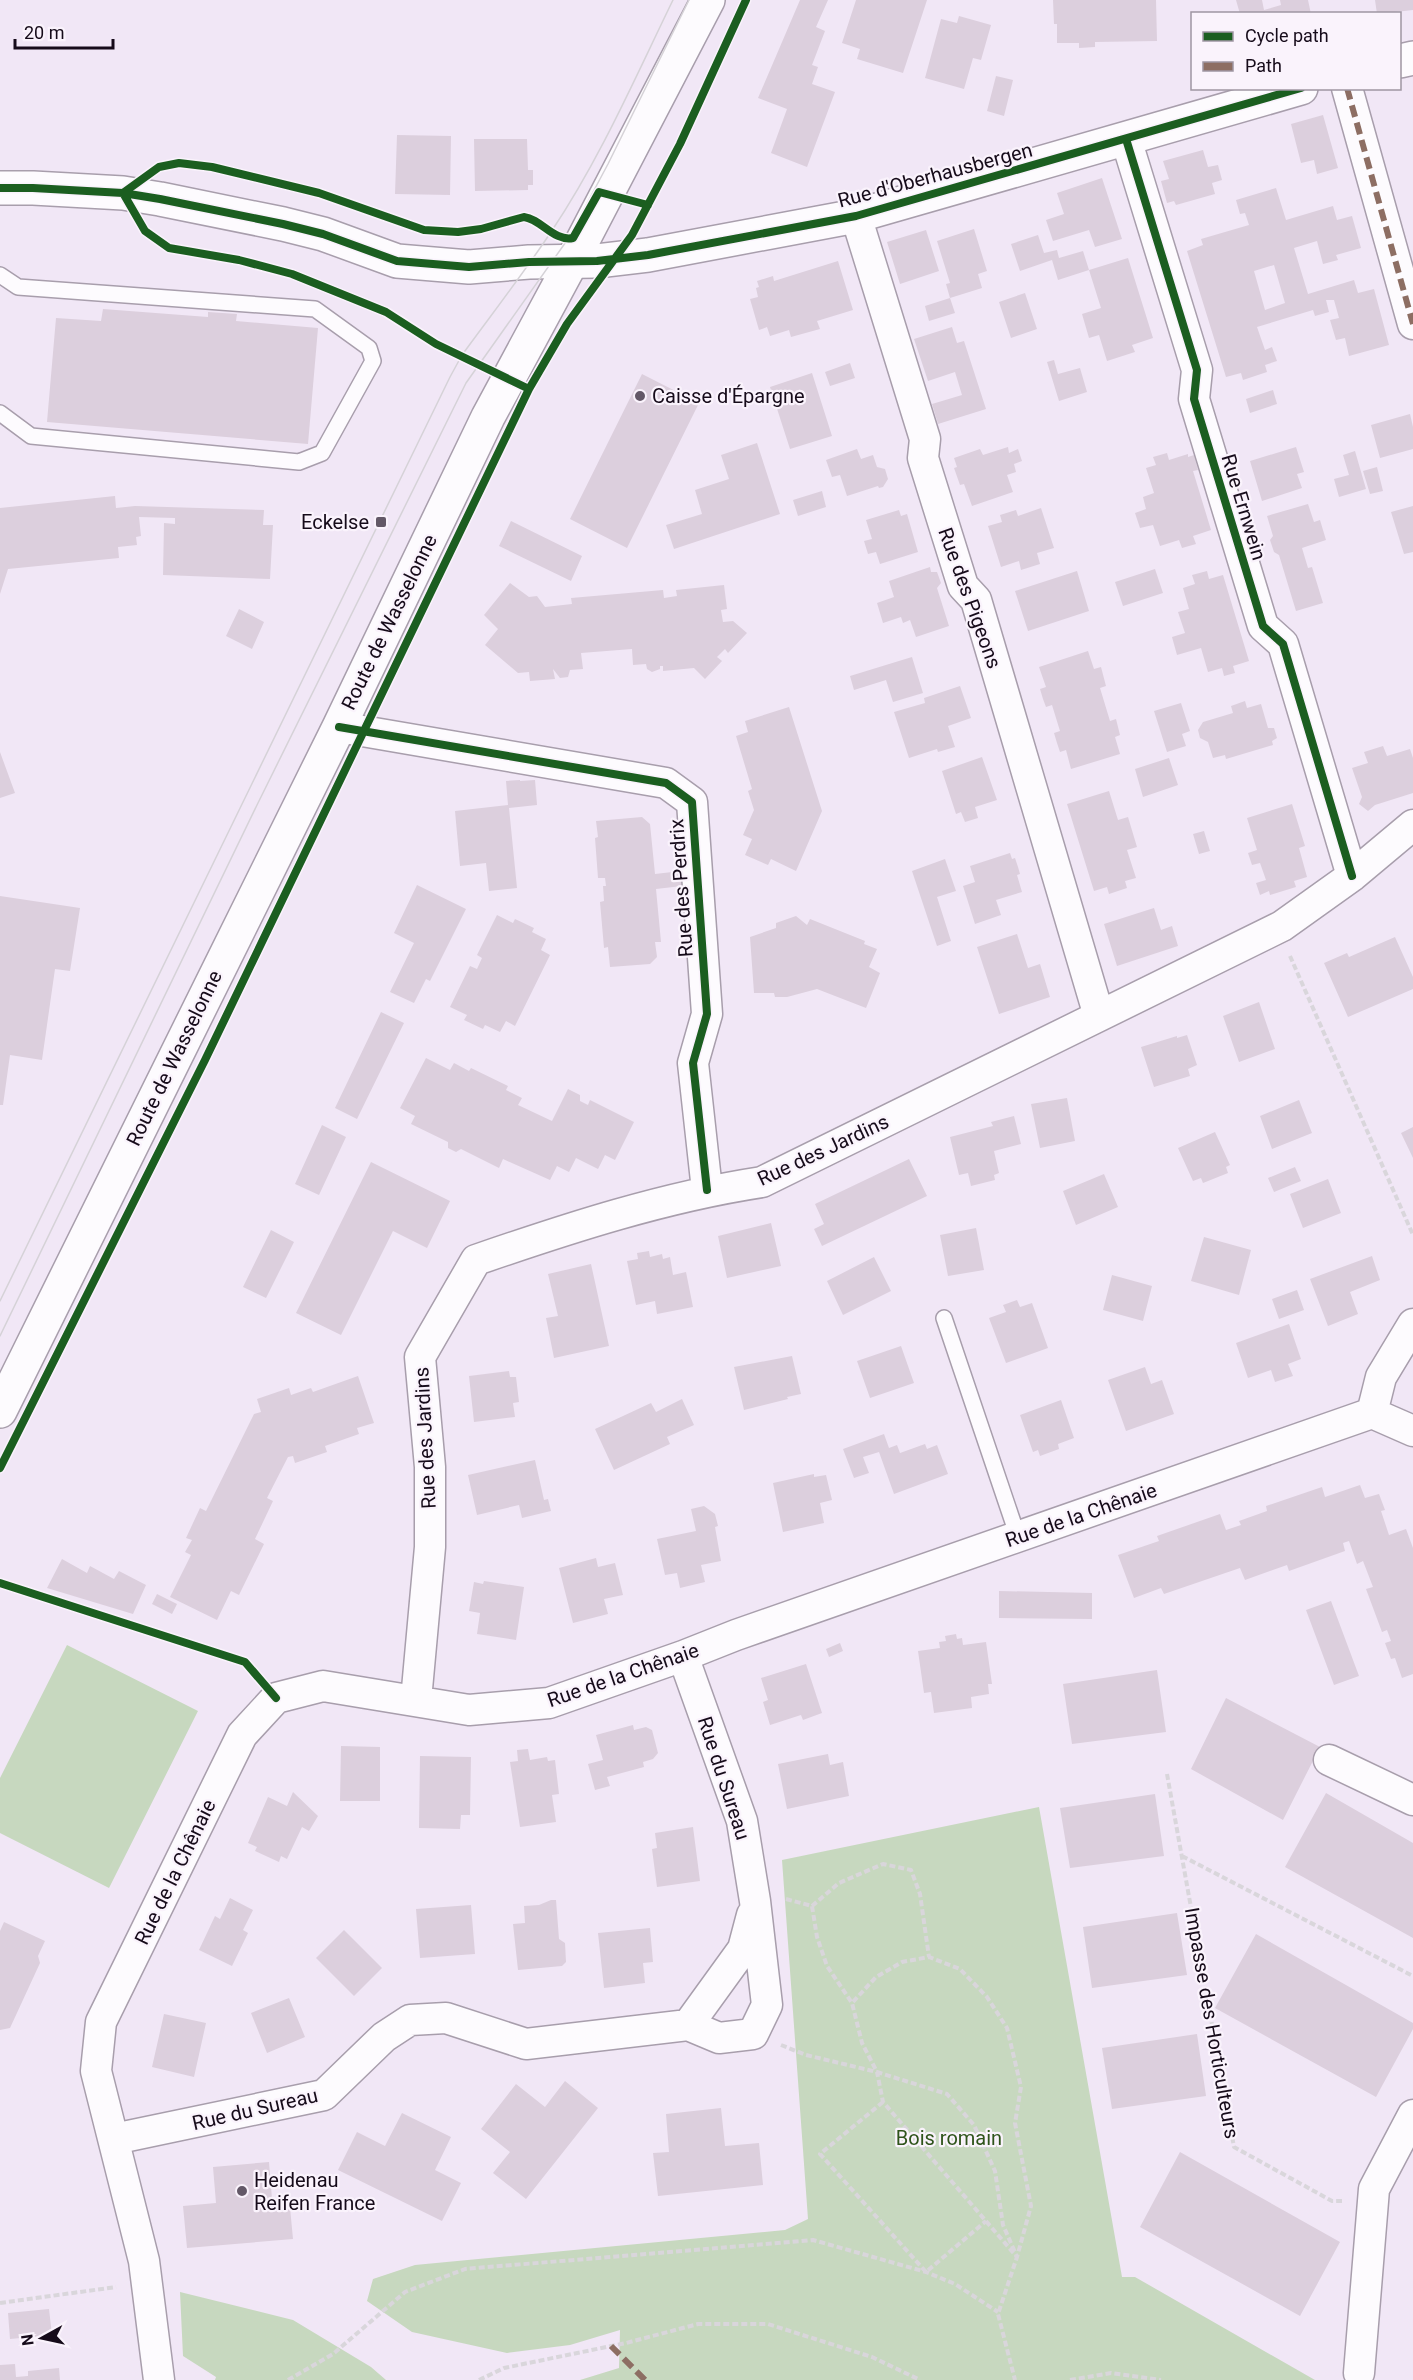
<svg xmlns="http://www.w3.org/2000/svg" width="1413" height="2380" font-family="Roboto,sans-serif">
<rect width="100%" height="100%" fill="#f1e7f6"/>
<path fill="#c7d8bf" d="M67,1645L198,1711L109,1888L0,1833V1778Z
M1039,1807L1122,2277H1135L1315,2380H580L619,2368L620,2330L570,2345L507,2353L412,2332L367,2301L373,2279L415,2265L785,2230L808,2219L782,1860Z
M180,2292L293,2320L371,2367L386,2380H215L216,2377L183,2356Z"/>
<path fill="#dccfdd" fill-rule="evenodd" d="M800,0H828L816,27L825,31L812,65L818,67L812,84L835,92L807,167L771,153L787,109L758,98Z
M856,0H927L903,73L857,59L860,49L842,43Z
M1053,0H1156L1157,41L1095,42V47L1079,48V43H1057V24H1054Z
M1236,0H1262L1264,10L1281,5L1280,0H1308L1311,14H1240Z
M1375,0H1413V10L1377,14Z
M959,16L991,25L981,60L973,58L964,89L925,78L941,19L957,23Z
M996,76L1013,80L1004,116L987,111Z
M1323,115L1338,168L1317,174L1314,160L1301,163L1291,124Z
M397,135L451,136L450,195L395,194Z
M474,139H527L528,170H533V185H528V190L475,191Z
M1203,150L1208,167L1218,165L1222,180L1212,183L1215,194L1176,205L1174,201L1167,203L1161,181L1169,179L1163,161Z
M1102,178L1122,239L1095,247L1089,230L1053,241L1046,220L1064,214L1057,193Z
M1276,188L1286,220L1333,206L1337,220L1352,216L1361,248L1336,255L1338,260L1323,264L1317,241L1294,248L1308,294L1354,280L1358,293L1374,289L1389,345L1349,356L1345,338L1336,340L1330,320L1339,318L1334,300H1326L1329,312L1315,316L1313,310L1257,327L1265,350L1272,347L1277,361L1265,365L1267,372L1243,380L1241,373L1226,377L1187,251L1203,245L1201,239L1249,225L1245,213L1240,214L1236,200ZM1274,265L1285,303L1265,310L1254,271Z
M974,229L987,271L978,274L982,288L950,298L955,313L929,321L925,306L950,298L946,284L950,283L937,241Z
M926,230L939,271L900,284L887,242Z
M1038,235L1044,253L1057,250L1059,258L1083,251L1089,270L1128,258L1153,338L1132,345L1135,352L1107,361L1099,335L1089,338L1082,314L1101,308L1089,270L1058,280L1052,260L1020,271L1011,244Z
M838,261L853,310L817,321L820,329L791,337L789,330L770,336L767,327L759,330L750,299L758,297L756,288L759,287L757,281L773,276L774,281Z
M1025,293L1037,329L1011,338L999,302Z
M103,309L208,317V312L237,314L236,321L318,328L308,444L47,422L56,318L101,321Z
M952,327L957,343L964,341L986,409L938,424L932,404L962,395L955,372L928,381L914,339Z
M1054,360L1058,374L1080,368L1087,392L1059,401L1047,362Z
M850,363L855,378L830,386L825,372Z
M812,373L832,436L790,449L770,387Z
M642,374L699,403L627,548L570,519Z
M1273,390L1277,404L1250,413L1246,399Z
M1410,414L1413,427V449L1380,458L1371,425Z
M757,443L780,514L674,549L666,525L702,514L695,490L729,479L721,455Z
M1008,447L1009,453L1018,449L1022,461L1014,464L1016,472L1007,475L1013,492L972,506L964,484L960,485L954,468L957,467L954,458L980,449L983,455Z
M1296,447L1304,472L1297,474L1302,488L1262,501L1250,461Z
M857,449L861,459L873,455L877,467L885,469L888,479L883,487L879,488L878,486L847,496L840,475L832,477L826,460Z
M1355,451L1366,489L1339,497L1334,479L1349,475L1343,455Z
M1167,453L1169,460L1188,454V457L1194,455L1198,470L1193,471L1211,530L1193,536L1196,544L1182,548L1179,540L1160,546L1153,525L1140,528L1135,513L1146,509L1143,497L1154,493L1146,468L1156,465L1153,457Z
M1377,467L1383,491L1370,494L1363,471Z
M822,491L826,507L798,516L793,500Z
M115,496L116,508L135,506L264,510L263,525H273L270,579L163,575L164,523L175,524V518L139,517L141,536L136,537L137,545L118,547L119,558L8,569L0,594V508Z
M1308,504L1314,522L1320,520L1326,540L1302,548L1308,568L1312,567L1323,603L1296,611L1279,555L1274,552L1270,540L1273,536L1267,516Z
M1413,506V552L1404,554L1391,512Z
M1041,508L1054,548L1037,553L1040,564L1021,570L1019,561L1001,567L988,526L1002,522L1000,515L1016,510L1018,516Z
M899,510L901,516L907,514L918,552L880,564L876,552L868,554L864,541L872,539L866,520Z
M511,521L582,556L571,581L499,546Z
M930,567L931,572H937L941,583L937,588L949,626L916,637L910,620L903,623L901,617L883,623L877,603L894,597L889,581Z
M1155,569L1163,593L1123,606L1115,582Z
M1077,571L1089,611L1028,631L1015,591Z
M1207,571L1209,579L1223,575L1249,661L1233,666L1235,673L1224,676L1222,668L1208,672L1201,648L1177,655L1172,637L1185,633L1178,612L1189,609L1183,588L1195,584L1192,575Z
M510,583L529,597L537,596L545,607L572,604L571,598L663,590L664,598L677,596L676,590L724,585L727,609L721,610L723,622L733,621L747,633L728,653L725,649L717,657L722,661L705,679L694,668L663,671V666H660V669L652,672L647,669L646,664L633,665L632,649L581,653L583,669L570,670L568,677L560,678L553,669L555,679L530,681L529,672L518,673L485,645L498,629L484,615Z
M239,609L264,622L252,649L226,636Z
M1088,651L1094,669L1101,667L1106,686L1100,688L1110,721L1116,719L1120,735L1115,737L1120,754L1071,769L1066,750L1060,752L1057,743L1054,733L1060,731L1052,705L1046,707L1043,699L1040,689L1046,687L1039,667Z
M912,657L923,693L893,702L886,680L854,690L850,676Z
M960,686L971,718L948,726L955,747L938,752L937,749L909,758L894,712L925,703L924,698Z
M1245,701L1247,708L1261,704L1268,728H1274L1277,738L1272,741L1273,745L1226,759L1225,755L1213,758L1208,742L1200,738L1198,730L1203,722L1233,713L1231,706Z
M1181,703L1190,731L1182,734L1186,746L1167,752L1154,711Z
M789,707L822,811L796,871L771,859L768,865L745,855L752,839L743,835L754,810L748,791L752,789L736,736L748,732L745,721Z
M1383,746L1387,756L1410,749L1413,758V793L1375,805L1368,811L1359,804L1362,797L1352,768L1368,763L1364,752Z
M0,752L15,793L0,798Z
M982,757L997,800L975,807L978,818L965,822L961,812L956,814L942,771Z
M1169,758L1178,785L1143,797L1135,769Z
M520,780V781L535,780L537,805L509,808L517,888L489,891L486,863L460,866L455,811L508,805L506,781Z
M1109,791L1118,820L1128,817L1137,847L1127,850L1136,878L1125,881L1127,888L1109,894L1107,887L1094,891L1067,804Z
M1292,804L1305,846L1299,848L1307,877L1294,881L1296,887L1270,895L1269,891L1260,895L1256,883L1266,880L1260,863L1252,865L1248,853L1257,850L1247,818Z
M642,817L650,824L655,874L681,871L682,886L656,889L661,942H655L657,957L650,964L610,967L608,947L604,948L600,902L604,901L603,886H606L605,878H598L595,838L598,837L596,821Z
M1204,831L1210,851L1199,854L1193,834Z
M1010,853L1012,859L1015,858L1018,867L1020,874L1017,875L1022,892L996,900L1001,915L975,924L963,886L975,882L970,866Z
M945,859L956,891L937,897L951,941L937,946L912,871Z
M417,885L466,909L430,981L426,979L414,1003L390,992L414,943L394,933Z
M0,896L80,908L70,971L55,969L42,1060L10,1055L3,1105H0Z
M1154,908L1161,930L1172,926L1178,946L1117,966L1104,924Z
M497,915L513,923L515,919L534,928L532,932L546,939L541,950L550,955L515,1026L506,1021L500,1032L485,1025L483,1029L464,1020L467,1015L450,1007L470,966L477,969L482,958L477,955Z
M796,916L807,925L810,919L865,941L864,944L877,949L869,967L880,973L866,1008L817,989L787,997H775L774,993H754L750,937L776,928V923Z
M1017,934L1028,968L1040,964L1050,997L999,1014L977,947Z
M1395,937L1413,977V989L1348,1017L1324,963L1347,953L1349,957Z
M1259,1002L1275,1049L1239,1062L1223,1016Z
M381,1012L404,1023L357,1119L335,1108Z
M1187,1035L1197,1065L1188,1069L1190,1076L1154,1087L1141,1047L1177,1036V1038Z
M426,1058L450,1070L454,1063L469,1071L471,1068L508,1086L506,1090L522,1098L518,1105L552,1121L568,1089L580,1095V1101L588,1105L590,1100L634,1122L615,1160L605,1155L598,1169L576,1158L569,1172L557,1166L550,1180L503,1159L499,1168L461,1149L456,1152L448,1148V1142L411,1124L415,1116L400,1108Z
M1067,1098L1075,1141L1040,1148L1031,1104Z
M1299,1100L1312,1133L1272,1149L1260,1116Z
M1014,1116L1021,1144L994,1151L999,1173L994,1175L995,1180L971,1186L968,1173L959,1175L950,1137L993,1126L991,1122Z
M322,1125L346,1137L319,1195L295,1184Z
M1413,1127V1158L1401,1133Z
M1215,1132L1230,1165L1226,1167L1228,1173L1203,1183L1201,1178L1193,1181L1178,1148Z
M909,1159L927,1196L822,1246L814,1229L824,1224L815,1204Z
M371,1162L450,1201L427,1248L393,1231L341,1335L296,1313Z
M1295,1167L1301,1181L1274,1192L1268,1178Z
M1104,1174L1118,1207L1076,1225L1063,1191Z
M1328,1179L1341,1213L1303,1228L1290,1194Z
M771,1223L781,1266L727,1278L718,1236Z
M976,1228L984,1270L948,1276L940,1235Z
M271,1230L294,1242L266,1298L243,1287Z
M1204,1237L1251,1250L1239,1295L1191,1281Z
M649,1251L650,1257L662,1254L663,1259L670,1257L673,1275L686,1272L693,1307L657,1314L655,1301L636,1305L627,1261L638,1259L637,1253Z
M1372,1256L1380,1280L1350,1292L1358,1314L1328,1326L1310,1279Z
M874,1257L891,1291L843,1315L827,1281Z
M591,1264L609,1346L554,1358L546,1318L558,1316L548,1274Z
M1112,1275L1152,1286L1143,1321L1103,1310Z
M1297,1290L1304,1310L1279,1319L1272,1299Z
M1017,1300L1020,1307L1032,1303L1048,1348L1006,1363L989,1318L1006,1312L1003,1305Z
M1289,1324L1301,1359L1288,1364L1293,1376L1275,1382L1271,1370L1248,1378L1236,1343Z
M901,1346L914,1383L870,1398L857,1361Z
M792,1356L801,1394L787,1397L788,1399L744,1410L734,1367Z
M1145,1367L1151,1384L1162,1380L1174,1414L1126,1431L1108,1380Z
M509,1371L510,1377H516L519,1402L513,1403L515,1417L474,1422L469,1376Z
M358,1376L374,1423L357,1428L359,1434L325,1446L327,1452L295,1463L293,1456L288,1457L267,1498L273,1501L255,1539L264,1544L239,1595L231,1591L217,1620L170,1597L191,1555L185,1552L192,1540L186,1538L200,1508L206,1511L254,1414L261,1412L257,1399L289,1388L291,1395L311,1388L313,1392Z
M682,1399L694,1425L667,1437L670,1444L614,1470L595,1429L651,1403L656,1412Z
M1061,1400L1074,1438L1058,1444L1059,1449L1040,1456L1038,1450L1033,1452L1020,1415Z
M884,1434L889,1448L897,1445L900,1453L925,1444L927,1449L937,1445L948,1474L894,1494L879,1452L863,1457L869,1473L854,1478L843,1449Z
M535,1460L544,1500L548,1499L551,1511L522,1518L519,1505L477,1515L468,1475Z
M814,1474V1477L826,1475L832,1500L820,1503L824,1523L783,1532L773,1483Z
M1360,1485L1365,1498L1379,1494L1385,1510L1381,1511L1389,1535L1406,1529L1413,1548V1674L1402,1678L1395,1658L1391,1659L1385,1643L1391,1641L1387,1630L1382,1632L1366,1589L1373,1587L1363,1561L1357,1564L1349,1541L1343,1543L1345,1551L1289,1571L1287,1565L1245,1580L1240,1568L1164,1594L1161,1588L1134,1598L1118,1555L1159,1541L1157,1536L1220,1514L1226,1530L1241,1525L1239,1521L1267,1511L1266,1506L1322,1487L1325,1497Z
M704,1506L715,1514L718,1526L715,1527L721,1561L701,1565L705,1582L680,1588L677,1573L665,1575L657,1539L696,1531L691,1509Z
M596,1558L598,1567L615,1563L623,1595L604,1599L608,1614L573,1623L559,1568Z
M62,1559L87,1573L90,1566L114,1579L119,1571L146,1585L133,1614L47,1588Z
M484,1581L524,1587L516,1640L477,1634L480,1613L469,1611L474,1582L483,1584Z
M999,1591L1092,1593V1619L999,1618Z
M157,1594L177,1604L172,1614L152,1604Z
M1331,1601L1359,1676L1334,1685L1306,1610Z
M956,1634L957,1639L962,1638L963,1645L986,1642L992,1684H988L989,1694L971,1697L972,1708L934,1713L931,1692L924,1693L918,1651L940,1648L939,1642L946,1641L945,1636Z
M840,1643L843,1651L829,1657L826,1649Z
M806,1664L822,1713L803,1720L801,1715L770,1725L763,1702L768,1700L761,1678Z
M1157,1670L1166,1732L1072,1744L1063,1684Z
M1226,1698L1320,1747L1283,1820L1191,1769Z
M633,1725L634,1730L646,1727L652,1730L658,1753L653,1759L643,1762L644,1767L607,1777L610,1786L595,1790L588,1764L603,1760L596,1735Z
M341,1746L380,1747V1801H340Z
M528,1749L530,1760L547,1757L548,1761L555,1760L559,1794L552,1795L556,1822L520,1827L510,1762L518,1761L517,1750Z
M828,1754L830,1765L843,1762L849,1796L787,1809L778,1764Z
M420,1756L471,1757L470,1815H461L460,1829L419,1828Z
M293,1792L318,1816L309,1831L302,1827L287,1859L281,1856L279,1862L255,1851L257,1847L248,1843L268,1797L287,1806Z
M1326,1793L1413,1843V1938L1285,1867Z
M1155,1794L1164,1856L1070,1868L1060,1808Z
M693,1827L700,1881L657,1887L652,1849L657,1848L655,1833Z
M230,1898L253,1910L243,1930L248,1933L232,1966L199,1950L215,1916L220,1919Z
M551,1900H556L559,1939L565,1943L566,1962L562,1966L518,1970L513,1924L525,1923L524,1906L539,1905Z
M471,1905L475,1954L420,1958L416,1909Z
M1177,1913L1187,1975L1092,1988L1083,1927Z
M4,1922L45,1941L38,1956L40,1963L10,2028L0,2030V1931Z
M650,1928L653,1962L643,1963L645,1983L604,1988L598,1933Z
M344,1930L382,1968L354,1996L316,1958Z
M1256,1934L1413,2023V2029L1376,2097L1215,2008Z
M289,1998L305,2037L267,2053L251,2013Z
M164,2014L206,2023L194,2077L152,2067Z
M1197,2034L1206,2096L1112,2109L1102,2048Z
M565,2081L598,2108L526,2199L493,2173L510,2152L481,2129L516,2084L545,2107Z
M721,2108L725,2146L759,2143L763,2185L658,2196L653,2153L669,2152L666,2114Z
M402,2113L451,2137L435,2170L461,2183L442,2221L338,2170L357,2132L385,2146Z
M1180,2152L1340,2242L1300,2316L1140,2227Z
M269,2162L272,2199L289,2197L293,2239L187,2248L183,2206L216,2203L213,2167Z
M49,2309L52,2335L10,2339L8,2313Z
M15,2364L16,2377L28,2376V2371L59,2368L60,2380H0V2365Z"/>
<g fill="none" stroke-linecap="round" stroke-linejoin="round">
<g stroke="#a89eac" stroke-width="18">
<path id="lane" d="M0,275L18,287L315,309L369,348L373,361L322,453L299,462L31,436L0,413
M944,1318L1018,1537"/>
</g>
<g stroke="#a89eac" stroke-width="33">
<path id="street" d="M1347,88L1413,324
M1126,139L1197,370L1194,399L1263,626L1283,644L1352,876
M856,216L925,439L923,458L963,586L976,600L1099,1016
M339,727L666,783L692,802L707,1014L693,1063L707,1190
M1372,1413L1381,1377L1413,1324
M416,1700L430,1547V1467L420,1357L476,1260C569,1228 664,1197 762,1182L1282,926L1352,876L1413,825
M1329,1760L1413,1800
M688,2025L743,1949L752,1915
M114,2139L324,2095L384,2037L410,2020L446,2018L526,2044L688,2025L719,2038L753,2034L767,2005L755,1901L742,1821L683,1656
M1359,2373L1374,2189L1413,2115
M159,2380L144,2261L96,2071L101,2022L242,1735L276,1698L323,1686L469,1710L549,1703L683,1656L736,1635L1372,1413L1413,1431"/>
</g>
<g stroke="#a89eac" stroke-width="36">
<path id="secondary" d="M1400,61L1413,58
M0,188H33L123,193L160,199L283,224L323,234L397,261L469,267L529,262L597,261L648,255L856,216L1301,88"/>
</g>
<g stroke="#a89eac" stroke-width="36">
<path id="primary" d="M0,1411L339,727L488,417L571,263L708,0"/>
</g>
<path stroke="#d9d6db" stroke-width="4" stroke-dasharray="6 3" stroke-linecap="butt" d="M1290,956L1413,1235
M1167,1774L1234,2147L1332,2201H1342
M1182,1856L1413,1976
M786,1899L812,1906L817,1937L827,1966L852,2003L862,2043L877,2072L947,2094L974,2125L995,2171L1003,2225L1017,2257L1031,2206L1015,2123L1021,2087L1007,2028L987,1997L960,1969L929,1957L902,1962L876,1977L852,2003
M812,1906L839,1883L883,1864L911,1870L920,1894L929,1957
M781,2045L806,2055L877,2072L883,2102L1017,2257L998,2314L1015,2380
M883,2102L820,2154L926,2272L986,2221
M0,2303L116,2287
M288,2380L333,2354L405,2292L465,2269L813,2240L926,2272L955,2284L998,2312
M479,2380L504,2368L626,2343L698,2324H768L872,2357L920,2380
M1070,2380L1111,2373L1161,2380"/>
<use href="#lane" stroke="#fdfbfe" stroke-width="15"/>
<use href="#street" stroke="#fdfbfe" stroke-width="30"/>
<use href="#secondary" stroke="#fdfbfe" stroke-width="33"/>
<use href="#primary" stroke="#fdfbfe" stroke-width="33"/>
<path stroke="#d5d2d7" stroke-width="1.5" d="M0,1301L450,377L462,355C492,314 523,274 551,232C600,159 635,78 673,0
M0,1336L257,805L466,383L568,239L608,164L689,0"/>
<path stroke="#8d6e63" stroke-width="6" stroke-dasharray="12 6" stroke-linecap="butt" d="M1347,88L1413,324
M611,2346L645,2380"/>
<g stroke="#faf3fc" stroke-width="11">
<path id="cycleway" d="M1126,139L1197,370L1194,399L1263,626L1283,644L1352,876
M0,188H33L123,193L160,199L283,224L323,234L397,261L469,267L529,262L597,261L648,255L856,216L1301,88
M123,193L159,167L179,163L212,167L319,193L424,230L458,232L481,229L524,217C541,219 554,242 573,238L599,192L648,205
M123,193L145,231L169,248L239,260L292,274L386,312L436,344L529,389
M339,727L666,783L692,802L707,1014L693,1063L707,1190
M0,1468L205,1060L529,389L567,324L632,235L680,144L746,0
M0,1583L245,1662L276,1698"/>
</g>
<use href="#cycleway" stroke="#1b5e20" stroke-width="8"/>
</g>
<g fill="#635867" stroke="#faf3fc" stroke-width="2">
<circle cx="640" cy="396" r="6"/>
<rect x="375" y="516" width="12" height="12" rx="3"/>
<circle cx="242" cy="2191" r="6"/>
</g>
<g text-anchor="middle" stroke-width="4.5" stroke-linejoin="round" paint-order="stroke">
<g font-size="20" fill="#160b1a" stroke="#faf3fc">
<text transform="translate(935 175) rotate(-15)" y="7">Rue d'Oberhausbergen</text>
<text transform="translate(1244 507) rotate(73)" y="7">Rue Ernwein</text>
<text transform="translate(970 598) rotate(70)" y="7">Rue des Pigeons</text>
<text transform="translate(389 622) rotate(-64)" y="7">Route de Wasselonne</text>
<text transform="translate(681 888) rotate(-94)" y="7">Rue des Perdrix</text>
<text transform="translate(174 1058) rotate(-64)" y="7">Route de Wasselonne</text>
<text transform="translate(823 1150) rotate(-25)" y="7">Rue des Jardins</text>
<text transform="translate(425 1438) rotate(-93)" y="7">Rue des Jardins</text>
<text transform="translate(1081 1515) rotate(-19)" y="7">Rue de la Chênaie</text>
<text transform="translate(623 1675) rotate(-19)" y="7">Rue de la Chênaie</text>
<text transform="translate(724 1778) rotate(72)" y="7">Rue du Sureau</text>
<text transform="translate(175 1872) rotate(-64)" y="7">Rue de la Chênaie</text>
<text transform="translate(1212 2023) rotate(80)" y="7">Impasse des Horticulteurs</text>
<text transform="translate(255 2109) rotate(-13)" y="7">Rue du Sureau</text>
</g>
<g font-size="20" fill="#160b1a" stroke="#faf3fc" text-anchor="start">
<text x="652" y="403">Caisse d'Épargne</text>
<text x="369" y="529" text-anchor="end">Eckelse</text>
<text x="254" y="2187">Heidenau<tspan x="254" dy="23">Reifen France</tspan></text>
</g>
<g font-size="20" fill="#2f541b" stroke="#faf3fc">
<text x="949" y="2145">Bois romain</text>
</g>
</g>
<rect x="1191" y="12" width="210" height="78" fill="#faf3fc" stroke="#9f96a2" stroke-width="1.5"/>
<rect x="1203" y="32" width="30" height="9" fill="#1b5e20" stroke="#9f96a2" stroke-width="1.5"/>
<text x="1245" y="42" font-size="18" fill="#160b1a">Cycle path</text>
<rect x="1203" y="62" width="30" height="9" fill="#8d6e63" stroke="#9f96a2" stroke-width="1.5"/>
<text x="1245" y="72" font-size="18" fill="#160b1a">Path</text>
<g transform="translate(42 2338) rotate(262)" stroke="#faf3fc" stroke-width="4.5" paint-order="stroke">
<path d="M0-4.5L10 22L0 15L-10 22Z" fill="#160b1a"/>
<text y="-9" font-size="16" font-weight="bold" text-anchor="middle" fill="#160b1a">N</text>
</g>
<path d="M15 39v9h98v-9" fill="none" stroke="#160b1a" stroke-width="3"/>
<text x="24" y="39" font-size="18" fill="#160b1a" stroke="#faf3fc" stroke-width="4.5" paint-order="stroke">20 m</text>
</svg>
